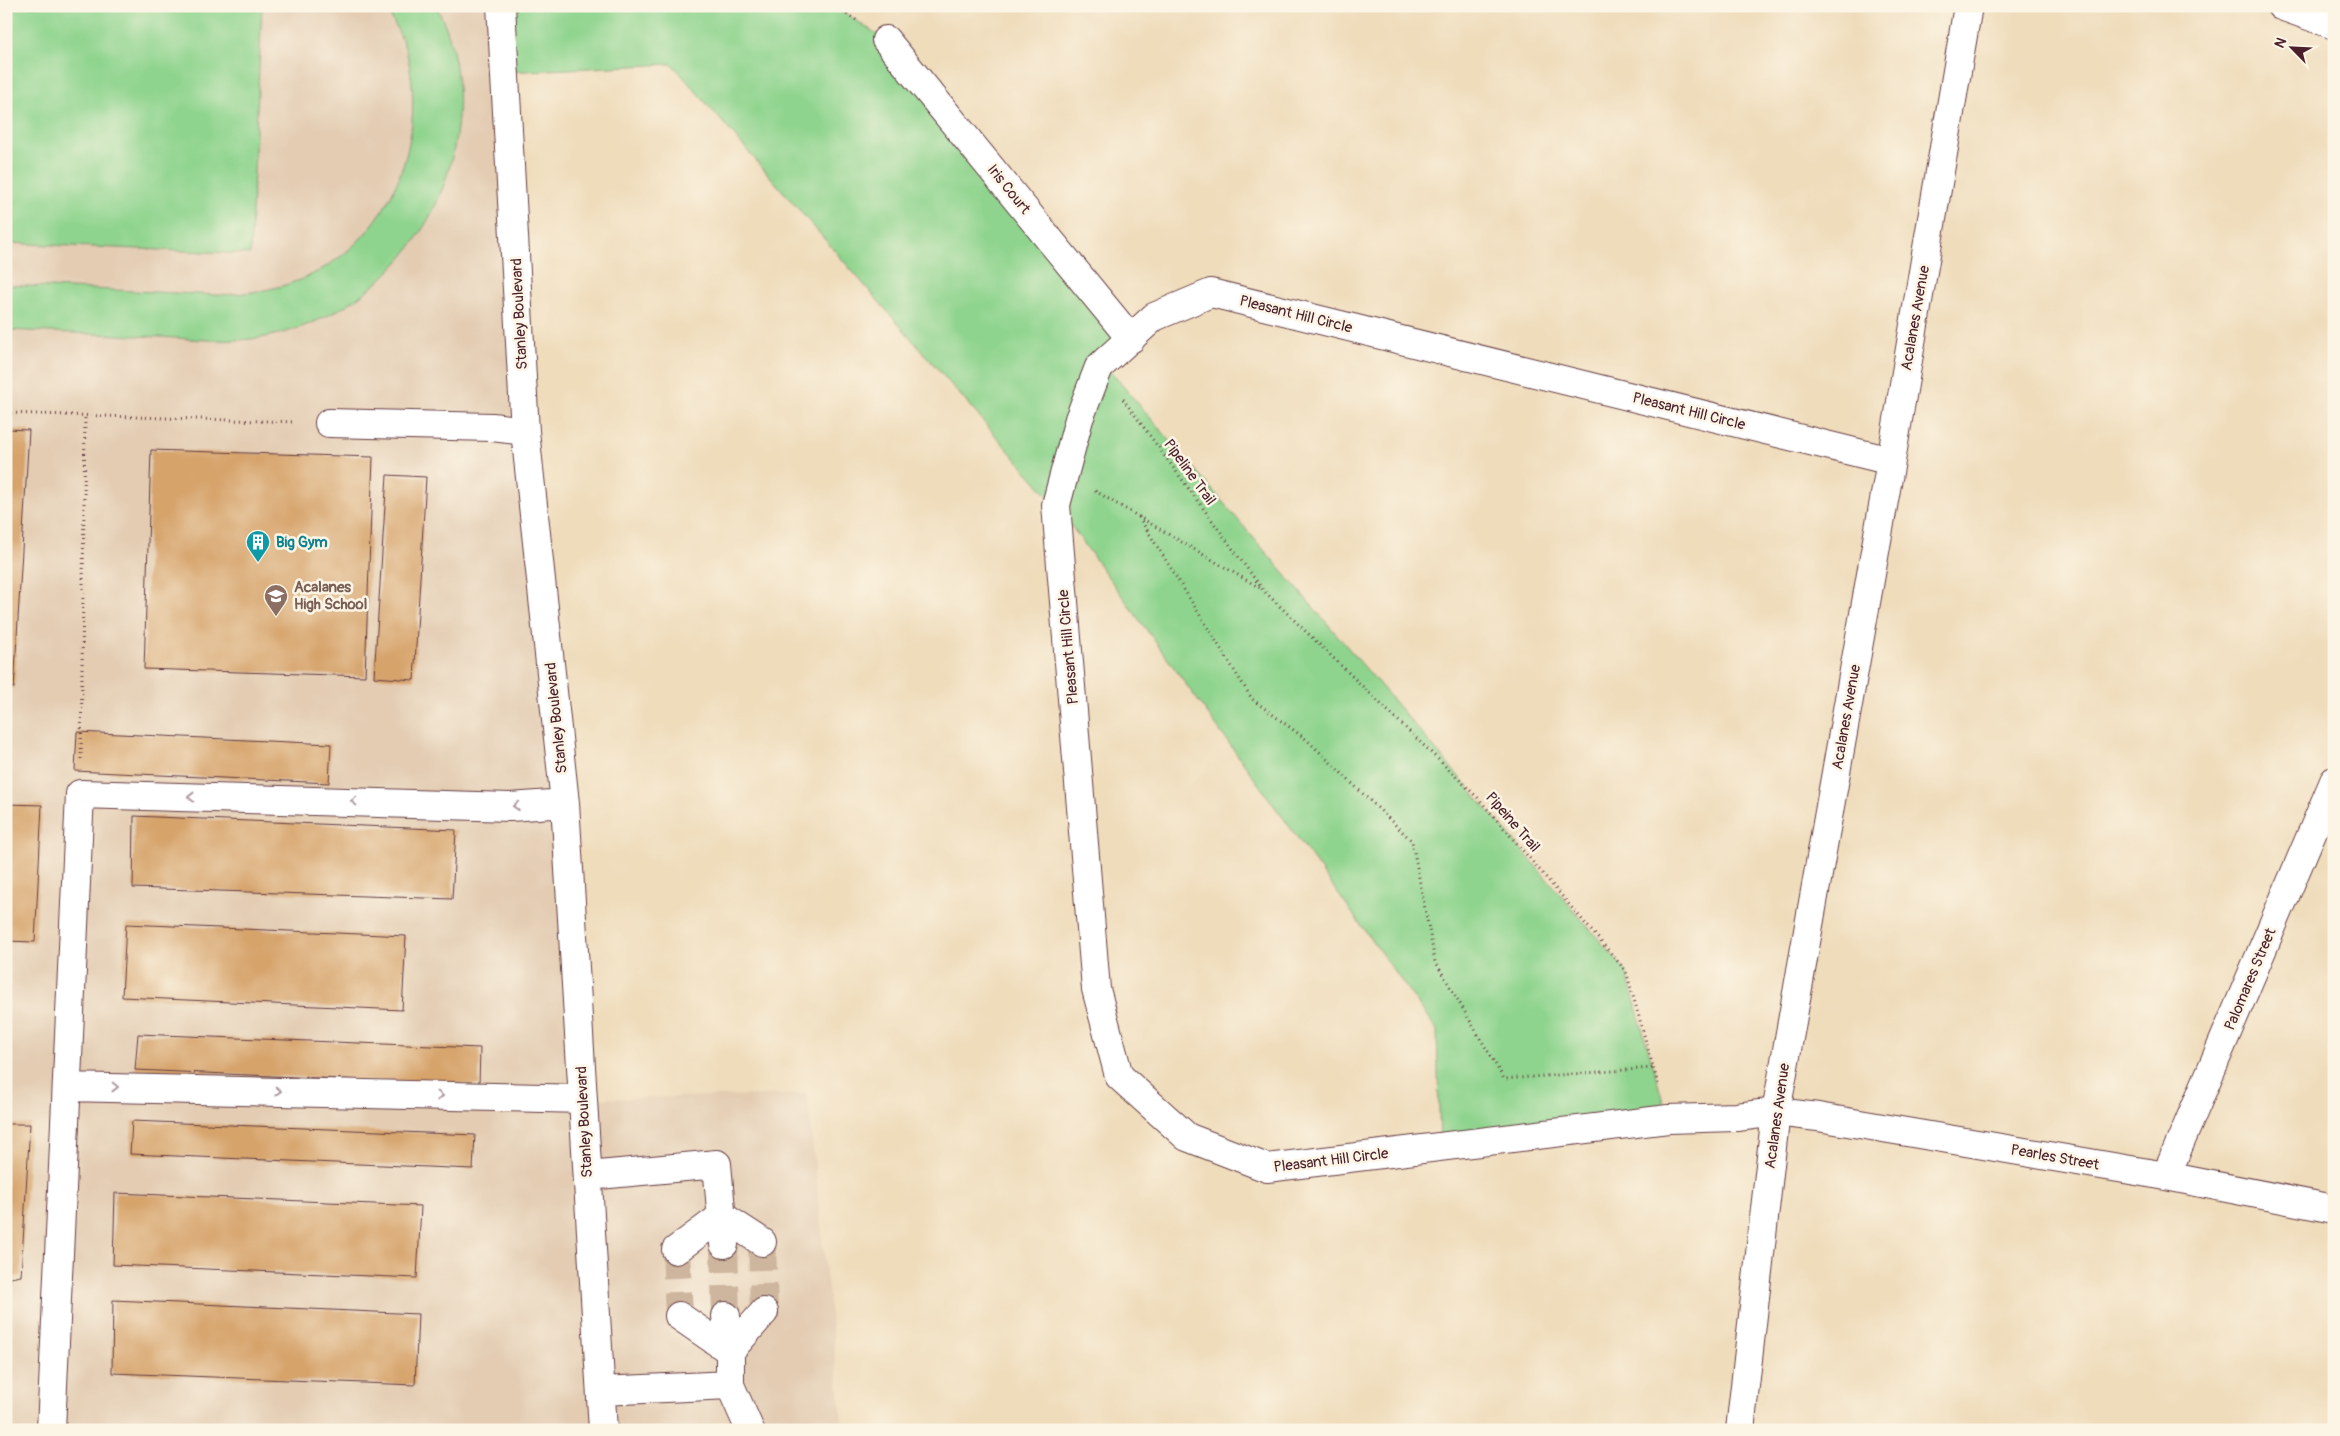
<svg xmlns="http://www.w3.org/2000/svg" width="2340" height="1436" font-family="Pangolin,sans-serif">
<rect width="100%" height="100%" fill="#fcf5e5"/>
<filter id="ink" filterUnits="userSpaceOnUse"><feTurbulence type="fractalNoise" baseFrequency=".02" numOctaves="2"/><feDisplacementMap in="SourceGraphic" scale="10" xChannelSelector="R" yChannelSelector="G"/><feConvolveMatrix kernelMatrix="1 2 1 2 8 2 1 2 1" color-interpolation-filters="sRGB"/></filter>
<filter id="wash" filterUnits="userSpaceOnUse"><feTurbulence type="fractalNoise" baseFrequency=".0096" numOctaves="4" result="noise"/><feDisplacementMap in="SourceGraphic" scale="20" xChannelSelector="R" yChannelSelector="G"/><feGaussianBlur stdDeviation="1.12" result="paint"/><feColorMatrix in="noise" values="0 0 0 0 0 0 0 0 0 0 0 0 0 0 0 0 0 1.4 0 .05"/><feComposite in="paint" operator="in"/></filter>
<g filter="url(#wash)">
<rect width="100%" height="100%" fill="#efdcbb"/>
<path fill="#e3ccb2" d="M6,6H501L583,1099L807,1094L843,1430H6Z"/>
<path fill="#8fd48e" stroke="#6c7a5c" d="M6,6H262L250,254L6,243Z
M385,6H436C463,55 464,120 448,172C422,261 344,327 252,339C222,342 191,339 161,337C110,335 58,332 6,330V285L217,295C247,294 275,290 302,279C389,242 427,146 408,58C404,40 394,23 385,6Z
M501,6H834L886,40L1131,339L1104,364L1626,971L1668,1119L1440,1147L1437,1030L1056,505L672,64L506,72Z"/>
<g id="blocks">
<path fill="#d6a36b" d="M6,429L29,430L14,688L6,687Z
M151,450L373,457L365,676L144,669Z
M387,475L426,477L414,680L374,677Z
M77,732L331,744L329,783L75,771Z
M6,804L42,805L35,942L6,941Z
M134,816L456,830L452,899L133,888Z
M126,924L406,936L402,1010L122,997Z
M138,1034L480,1048L479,1085L135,1070Z
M132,1121L475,1135L473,1169L130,1154Z
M6,1124H30L21,1276L10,1278L8,1308Z
M115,1193L421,1206L417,1278L113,1265Z
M113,1300L418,1314L415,1385L112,1373Z"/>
</g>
</g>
<g filter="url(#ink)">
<use href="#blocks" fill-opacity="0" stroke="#633b41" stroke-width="1"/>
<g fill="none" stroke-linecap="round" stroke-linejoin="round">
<path stroke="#ceb69e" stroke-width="28" stroke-dasharray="28 14" stroke-linecap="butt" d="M762,1242L764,1312
M724,1244L726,1316
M676,1250L679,1316"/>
<g stroke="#633b41" stroke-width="30">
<path id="minor" d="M501,6L525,431L565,803L603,1430
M2281,6L2334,25
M886,40L1131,339
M329,423L492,427L525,431
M1891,461L1211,293L1154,317L1099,367L1079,419L1056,505L1096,989L1119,1076L1187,1137L1267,1168L1668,1119L1737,1117L1776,1112L1818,1117L2166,1176L2334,1209
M67,1087L583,1099
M588,1176L717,1164L724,1244
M2166,1176L2334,781
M676,1250L722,1216L762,1242
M679,1316L730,1351
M726,1316L730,1351V1385L750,1430
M730,1351L764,1312
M601,1391L730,1385
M51,1430L80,794L510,807L565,803
M1740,1430L1776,1112L1891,461L1968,6"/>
</g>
<path stroke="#633b41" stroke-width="3" stroke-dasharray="1 4" stroke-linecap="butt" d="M834,6L859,22
M1123,399L1263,590L1478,798L1626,971L1658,1084
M6,413L295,422
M1095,491L1260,588
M1139,517L1252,699L1307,740L1412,841L1435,961L1504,1079L1653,1068
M81,759L85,416"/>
<use href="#minor" stroke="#fff" stroke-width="28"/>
</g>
<defs><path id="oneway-chevron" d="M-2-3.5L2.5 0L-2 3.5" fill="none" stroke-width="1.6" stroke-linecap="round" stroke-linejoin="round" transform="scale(1.25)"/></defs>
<g stroke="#ae9aa0">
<use href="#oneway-chevron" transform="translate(191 797) rotate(-179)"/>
<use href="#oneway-chevron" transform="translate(354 801) rotate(-179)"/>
<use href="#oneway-chevron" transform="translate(516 806) rotate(177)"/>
<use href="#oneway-chevron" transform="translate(115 1087) rotate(1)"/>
<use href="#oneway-chevron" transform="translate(278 1091) rotate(1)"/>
<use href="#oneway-chevron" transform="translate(440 1096) rotate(1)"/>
</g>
</g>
<defs>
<g id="building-pin" transform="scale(1.25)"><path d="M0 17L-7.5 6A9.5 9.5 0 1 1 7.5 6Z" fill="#0f9aa8" stroke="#fcf5e5"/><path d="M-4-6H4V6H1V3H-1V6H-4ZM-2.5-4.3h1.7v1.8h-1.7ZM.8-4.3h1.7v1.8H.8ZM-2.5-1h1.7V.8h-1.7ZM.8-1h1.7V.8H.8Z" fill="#fff"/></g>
<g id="school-pin" transform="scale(1.25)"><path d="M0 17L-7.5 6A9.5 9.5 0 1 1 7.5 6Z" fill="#8d6e63" stroke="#fcf5e5"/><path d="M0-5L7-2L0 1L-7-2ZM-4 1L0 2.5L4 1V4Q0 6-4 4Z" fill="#fff"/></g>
</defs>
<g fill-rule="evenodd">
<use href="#building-pin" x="258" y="542"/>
<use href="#school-pin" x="276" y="596"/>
</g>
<g text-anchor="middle" stroke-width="5" stroke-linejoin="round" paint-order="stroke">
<g font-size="15" fill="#4a1f2b" stroke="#fcf5e5">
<text transform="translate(1009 189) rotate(51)" y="5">Iris Court</text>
<text transform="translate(519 314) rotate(-93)" y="5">Stanley Boulevard</text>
<text transform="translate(1296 314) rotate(14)" y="5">Pleasant Hill Circle</text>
<text transform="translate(1915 318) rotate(-80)" y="5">Acalanes Avenue</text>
<text transform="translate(1689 411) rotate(14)" y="5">Pleasant Hill Circle</text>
<text transform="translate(1190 472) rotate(54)" y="5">Pipeline Trail</text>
<text transform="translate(1068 647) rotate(-95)" y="5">Pleasant Hill Circle</text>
<text transform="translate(1846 717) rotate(-80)" y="5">Acalanes Avenue</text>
<text transform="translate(556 718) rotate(-96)" y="5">Stanley Boulevard</text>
<text transform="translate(1513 822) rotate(49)" y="5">Pipeine Trail</text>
<text transform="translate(2250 979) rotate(-67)" y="5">Palomares Street</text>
<text transform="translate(1777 1116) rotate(-82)" y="5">Acalanes Avenue</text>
<text transform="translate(584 1122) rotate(-93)" y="5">Stanley Boulevard</text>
<text transform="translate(2055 1157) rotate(10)" y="5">Pearles Street</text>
<text transform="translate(1331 1160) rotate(-7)" y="5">Pleasant Hill Circle</text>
</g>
<g font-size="15" font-weight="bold" fill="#0d838f" stroke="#fcf5e5" text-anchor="start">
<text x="276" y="547">Big Gym</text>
</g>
<g font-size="15" font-weight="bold" fill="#785e54" stroke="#fcf5e5" text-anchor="start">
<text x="294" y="592">Acalanes<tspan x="294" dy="17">High School</tspan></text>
</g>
</g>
<rect width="2340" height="1436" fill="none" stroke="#fcf5e5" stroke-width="25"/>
<g transform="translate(2292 48) rotate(294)" stroke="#fcf5e5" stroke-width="4" paint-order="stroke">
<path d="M0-4L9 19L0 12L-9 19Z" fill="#4a1f2b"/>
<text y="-8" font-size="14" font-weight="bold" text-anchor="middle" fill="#4a1f2b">N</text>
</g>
</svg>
